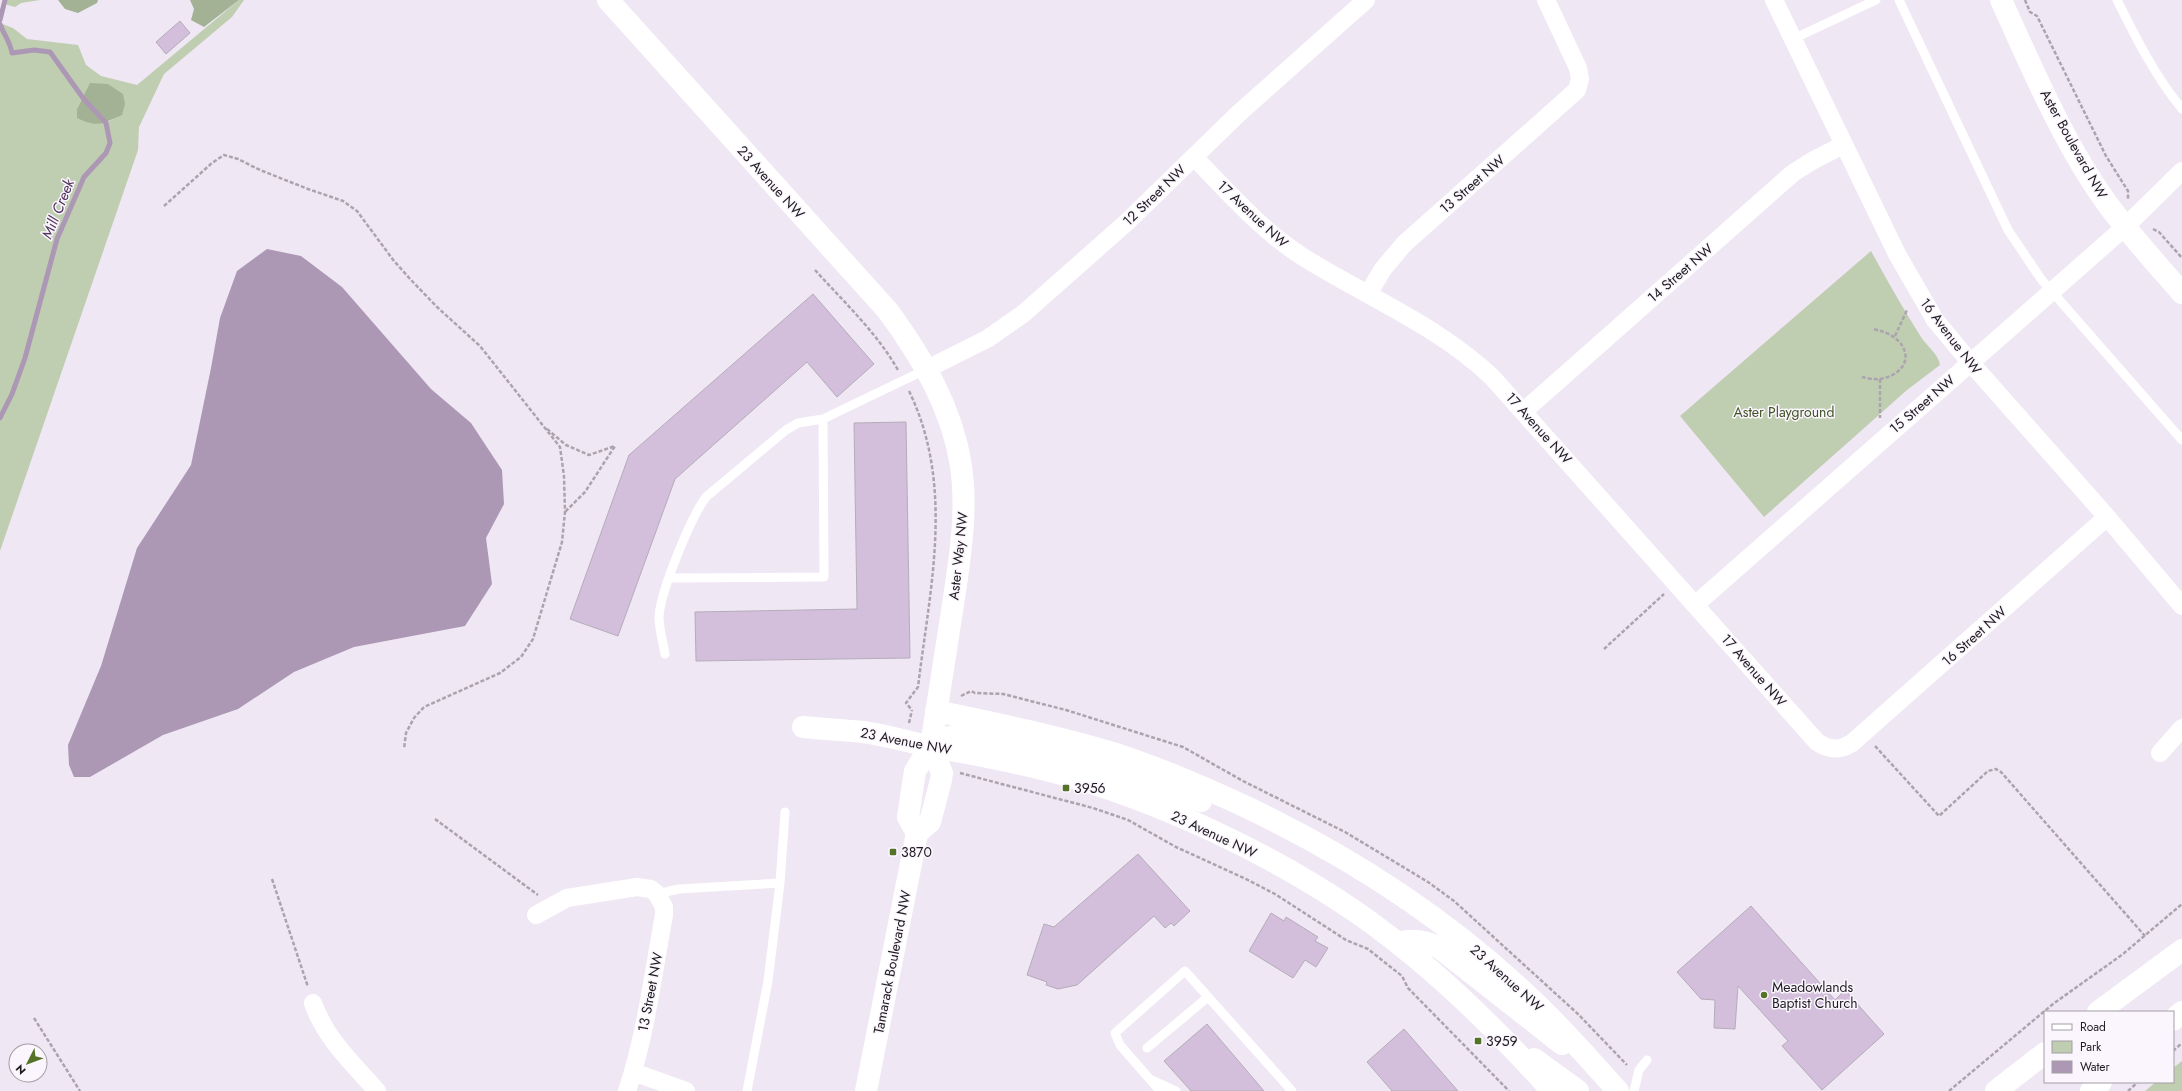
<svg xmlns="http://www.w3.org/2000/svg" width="2182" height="1091" font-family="Jost,sans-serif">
<rect width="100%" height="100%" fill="#f0e7f4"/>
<path fill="#bfcdb1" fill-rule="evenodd" d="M5,0H40L21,3L15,7L4,4Z
M239,0H244L232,17L164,74L139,127L138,150L0,551V23L13,28L27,39L78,45L86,65L101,76L137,85ZM84,94L113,119L106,123L77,109Z
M1871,251C1887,280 1903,309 1921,337C1927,346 1939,355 1940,365L1907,390L1764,517L1680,416Z
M2182,1061V1091H2145L2156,1082H2173V1068Z"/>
<path fill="#a3b294" d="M58,0H98L97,3L78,13L65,9Z
M190,0H239L204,27L191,20L194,9Z
M90,83L108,84L123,94L125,104L122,115C100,124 99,128 77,118V109Z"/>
<path fill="#ac98b4" d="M267,249L301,256L342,287L431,389L471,423L502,470L504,504L486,538L492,584L465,626L354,647L294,672L238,709L163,735L90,777H74L69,765L68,745L101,666L137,548L191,465L211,368L220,318L237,271Z"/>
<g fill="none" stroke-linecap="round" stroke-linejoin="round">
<path stroke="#ac98b4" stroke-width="5" d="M0,20L5,0
M0,24C4,35 10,41 12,53L34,50L50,52L83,98L106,123L110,143L106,153L84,177L57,239L25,358L12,394L0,418"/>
</g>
<path fill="#d3bedb" stroke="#b5acb9" d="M180,21L190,33L166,54L156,42Z
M813,294L874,364L837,397L807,362L675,479L618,636L570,619L629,455Z
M906,422L910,658L696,661L695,612L857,609L854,423Z
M1138,854L1190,911L1174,926L1171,923L1165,928L1154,916L1077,985L1058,989L1046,985L1047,982L1027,975L1044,924L1054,927Z
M1751,906L1835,1000L1845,990L1884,1034L1822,1090L1782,1046L1788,1041L1738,986L1735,1029L1714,1028L1715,1000L1701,999L1677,972Z
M1271,913L1284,921L1286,917L1318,937L1315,941L1328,948L1316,967L1305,960L1293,978L1249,951Z
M1207,1024L1264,1091H1191L1164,1061Z
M1404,1029L1458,1091H1392L1367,1062Z"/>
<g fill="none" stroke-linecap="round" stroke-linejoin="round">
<path stroke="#aba4ae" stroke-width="2.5" stroke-dasharray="4 2" stroke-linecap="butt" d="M2025,0L2030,12L2037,16L2106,156L2128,191V199
M164,206L212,163L224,155L238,159L260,170L308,189L343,201L357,211L394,261L412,281L437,307L480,346L560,447L564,476L565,512L562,542L533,639L521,657L500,673L424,707L414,718L406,733L404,749
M2153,229L2159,232L2182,258
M815,270C844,302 877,333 898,370
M1895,336L1907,310
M1862,377C1867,378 1875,380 1880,379C1918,372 1912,335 1872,329
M1880,379V418
M909,391C955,486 930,587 918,687L906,703L912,710
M547,429L566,445L589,455L615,446L585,492L565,512
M1604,649L1664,594
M961,696L971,691L975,693L1003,694L1066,710L1183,747L1243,781L1345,832L1428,882L1454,901L1578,1014L1627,1065
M909,723L912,710
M1875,746L1939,816L1988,771L1996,769L2001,772L2145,936
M960,773L1093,808L1128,820L1176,847L1246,879L1275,894L1346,940L1368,949L1402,976L1408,988L1509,1091
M435,819L538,895
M272,879L308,987
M34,1018L80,1091
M2173,1051L2182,1043
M1949,1091L2053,1004L2123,954L2182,904
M2128,1091L2138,1082"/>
<path stroke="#fff" stroke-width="9" d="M1899,0L2008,230L2041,279L2182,440
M2117,0C2136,38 2155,76 2182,109
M1793,39L1876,0
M669,578L824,577L823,419
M665,654C663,642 659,629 659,617C660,592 691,517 706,497L786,430L798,423L823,419L927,369
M657,894L679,889L780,883
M1147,1048L1208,997
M1152,1080L1176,1091
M747,1091L768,981L780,883L785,812
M1160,1091L1120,1045L1115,1033L1185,971L1292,1091
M1634,1091L1639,1070L1647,1060"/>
<path stroke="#fff" stroke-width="18" d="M1774,0L1897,254L1935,320L1970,362L2107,517L2182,606
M1194,157C1228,192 1261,230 1303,257C1367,297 1437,325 1492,377L1817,742C1829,750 1839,751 1852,743L2107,517
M1368,294L1383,269L1404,244L1577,90L1580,79L1578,68L1546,0
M927,369L987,339L1023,314L1127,222L1238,114L1366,0
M1524,411L1793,173L1812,161L1843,145
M1696,604L2125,227L2182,171
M2160,753L2182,728
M536,915L567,898L637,887L651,889L657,894L664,907V915C653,974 646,1034 627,1091
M313,1003C325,1038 353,1064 377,1091
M633,1072L686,1091"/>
<path stroke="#fff" stroke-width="22" d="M608,0L888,311C922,358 952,407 961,466C968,514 959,564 952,611C945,656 938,701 931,746
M2001,0C2031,66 2064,144 2106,202C2129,234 2156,263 2182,293
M936,711C997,724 1057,736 1116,754C1159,768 1201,786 1242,805C1346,854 1443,916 1527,995C1560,1025 1589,1059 1618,1091
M803,727C823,729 843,730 863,732C887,735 911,743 935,747C977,755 1019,762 1061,774C1161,802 1270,853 1356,912C1428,962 1493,1025 1552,1091
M917,833L930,822L941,780L942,773L931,746
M1398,943C1413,938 1426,941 1440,948L1562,1044
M2098,1012L2182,950
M2173,1020L2182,1012
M1534,1059L1578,1091
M866,1091L917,833L908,817L915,771L931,746L945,738L955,736H975L1026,746L1122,774L1201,801
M1996,1091L2045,1053
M2091,1091L2101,1082"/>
</g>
<g fill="#547228" stroke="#fbf6fe" stroke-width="1.5">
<rect x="1062" y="784" width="8" height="8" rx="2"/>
<rect x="889" y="848" width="8" height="8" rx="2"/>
<circle cx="1764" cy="995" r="4"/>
<rect x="1474" y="1037" width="8" height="8" rx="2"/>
</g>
<g text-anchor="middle" stroke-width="3" stroke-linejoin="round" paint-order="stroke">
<g font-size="14" fill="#1e1b1f" stroke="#fbf6fe">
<text transform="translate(2074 144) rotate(61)" y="5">Aster Boulevard NW</text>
<text transform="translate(771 182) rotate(48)" y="5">23 Avenue NW</text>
<text transform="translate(1472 184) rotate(-41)" y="5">13 Street NW</text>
<text transform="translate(1154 195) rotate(-44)" y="5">12 Street NW</text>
<text transform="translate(1253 214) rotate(43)" y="5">17 Avenue NW</text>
<text transform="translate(1680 273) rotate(-41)" y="5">14 Street NW</text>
<text transform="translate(1951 336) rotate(53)" y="5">16 Avenue NW</text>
<text transform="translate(1922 404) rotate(-41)" y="5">15 Street NW</text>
<text transform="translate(1539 428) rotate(48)" y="5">17 Avenue NW</text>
<text transform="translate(958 556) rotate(-84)" y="5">Aster Way NW</text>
<text transform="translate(1974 636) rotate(-42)" y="5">16 Street NW</text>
<text transform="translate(1754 670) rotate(49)" y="5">17 Avenue NW</text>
<text transform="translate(906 741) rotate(11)" y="5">23 Avenue NW</text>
<text transform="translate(1214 834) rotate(25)" y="5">23 Avenue NW</text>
<text transform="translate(892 962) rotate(-79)" y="5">Tamarack Boulevard NW</text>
<text transform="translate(1507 978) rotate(42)" y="5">23 Avenue NW</text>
<text transform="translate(650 992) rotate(-79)" y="5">13 Street NW</text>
</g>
<g font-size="14" fill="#3d5122" stroke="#fbf6fe">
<text x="1784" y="417">Aster Playground</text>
</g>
<g font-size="14" fill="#1e1b1f" stroke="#fbf6fe" text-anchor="start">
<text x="1074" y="793">3956</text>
<text x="901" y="857">3870</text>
<text x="1772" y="992">Meadowlands<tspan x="1772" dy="16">Baptist Church</tspan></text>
<text x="1486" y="1046">3959</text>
</g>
<g font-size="15" font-style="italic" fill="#52355d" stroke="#fbf6fe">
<text transform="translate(58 209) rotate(-68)" y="5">Mill Creek</text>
</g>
</g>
<rect x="2044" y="1011" width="130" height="72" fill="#fbf6fe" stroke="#a39ea5"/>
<rect x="2052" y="1024" width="20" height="6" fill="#ffffff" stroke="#a39ea5"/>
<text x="2080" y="1031" font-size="12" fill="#1e1b1f">Road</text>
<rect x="2052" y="1041" width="20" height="12" fill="#bfcdb1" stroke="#a39ea5"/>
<text x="2080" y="1051" font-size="12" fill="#1e1b1f">Park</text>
<rect x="2052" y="1061" width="20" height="12" fill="#ac98b4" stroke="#a39ea5"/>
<text x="2080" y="1071" font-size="12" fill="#1e1b1f">Water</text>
<g transform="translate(28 1063) rotate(228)"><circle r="19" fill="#fbf6fe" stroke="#a39ea5"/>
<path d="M0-3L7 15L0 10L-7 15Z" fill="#547228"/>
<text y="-6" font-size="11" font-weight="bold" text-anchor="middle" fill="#1e1b1f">N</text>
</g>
</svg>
